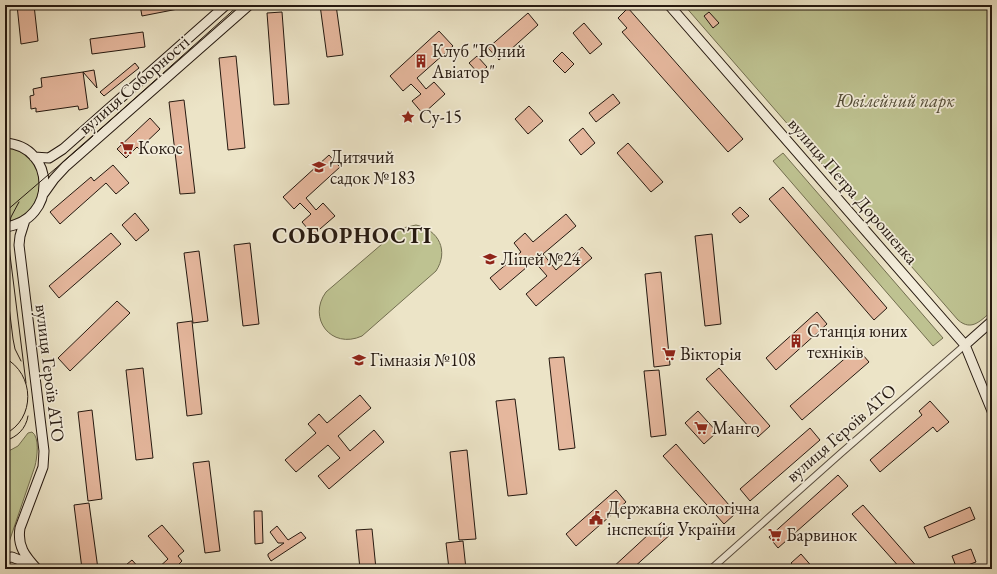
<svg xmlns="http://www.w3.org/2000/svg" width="997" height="574" font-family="'EB Garamond',serif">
<rect width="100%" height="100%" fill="#ece4c7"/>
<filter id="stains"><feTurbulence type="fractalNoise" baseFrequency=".005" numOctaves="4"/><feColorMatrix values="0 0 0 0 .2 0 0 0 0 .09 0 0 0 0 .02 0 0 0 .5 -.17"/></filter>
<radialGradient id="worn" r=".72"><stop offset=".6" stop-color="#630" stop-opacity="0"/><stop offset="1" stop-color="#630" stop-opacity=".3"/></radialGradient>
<path fill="#bec291" stroke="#726e50" d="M684,5H992V311C981,320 972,332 958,320Z
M5,148C49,150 53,214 5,222Z
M783,153L943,338L933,346L773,161Z
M416,225C439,230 449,251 436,271L362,336C331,350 307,318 326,292L396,232L403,228Z
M32,432C40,437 37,458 35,466L7,548L5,549V453L18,446L28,433Z"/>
<path fill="#e5b79d" stroke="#251910" d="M17,5H34L38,41L21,44Z
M140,5H183V8L142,16Z
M320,5H336L343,55L327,57Z
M628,8L743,139L728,152L622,32L627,28L618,18Z
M282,12L289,104L274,105L267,13Z
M709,12L719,23L713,28L704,16Z
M528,13L538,25L499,60L488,48Z
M584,23L602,44L590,54L573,33Z
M439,31L453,46L417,78L426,89L434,82L445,94L423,114L412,101L421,94L411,84L403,91L390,76Z
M143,32L145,47L92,54L90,39Z
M562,52L574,64L565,73L553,61Z
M236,56L245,148L228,150L219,58Z
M477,56L487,67L479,74L469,63Z
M135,63L139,68L104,96L100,92Z
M94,70L97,88L83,72Z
M83,72L88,108L79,110L78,106L36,112V108L31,109L30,96L34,95L33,89L42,87L41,78Z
M613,94L620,103L596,122L589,113Z
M184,100L195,193L180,194L169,102Z
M529,106L543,121L528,134L515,119Z
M150,118L160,129L139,149L137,147L126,158L117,149Z
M583,128L595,143L581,155L569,140Z
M628,143L663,182L651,192L617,153Z
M329,155L340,167L306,198L316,210L323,203L335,216L313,235L302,222L311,214L300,203L294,209L283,197Z
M113,165L129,183L116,194L106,183L60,224L50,212L91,177L94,181Z
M783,187L887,308L874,320L769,199Z
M740,207L749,216L740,223L732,214Z
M135,213L149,230L136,241L122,225Z
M566,214L576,226L543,254L556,270L582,247L592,258L536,306L526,294L547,276L534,261L500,290L490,278L521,252L514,243L525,233L533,242Z
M111,233L121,244L59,298L49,286Z
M712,234L721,324L705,326L695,236Z
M250,243L259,324L243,326L234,245Z
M199,251L208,321L193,323L184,253Z
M661,272L670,365L654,367L645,274Z
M117,301L130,313L70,371L58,358Z
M817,312L827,324L776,370L766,358Z
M192,321L202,414L187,416L177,323Z
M857,348L869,362L802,420L790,406Z
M564,357L575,448L559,450L549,358Z
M143,368L153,458L136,460L126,370Z
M719,368L770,426L758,437L706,379Z
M659,370L666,435L651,437L644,371Z
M360,395L371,408L338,436L350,451L374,430L384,442L329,489L318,476L340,458L328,445L296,472L285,460L316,433L308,424L319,414L327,423Z
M515,399L527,494L508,496L496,401Z
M930,401L949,422L937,432L933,427L880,472L870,460L922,415L919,411Z
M92,410L102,499L88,501L78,412Z
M698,411L717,432L704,444L685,423Z
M810,428L820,440L750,501L740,489Z
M676,444L736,513L724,524L663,456Z
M467,450L476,539L459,540L450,452Z
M209,461L220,551L205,553L193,463Z
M838,475L848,486L778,548L769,537Z
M616,490L626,502L576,546L566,534Z
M89,503L98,569H82L74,505Z
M863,505L919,569H901L852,514Z
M970,507L975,519L929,538L924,527Z
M254,511H262L263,543L255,544Z
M662,522L672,533L632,569H611Z
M162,525L184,551L178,556L182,561L178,565L181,569H157L168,559L148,536Z
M277,526L288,540L301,532L306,538L271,561L268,556V554L284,543H278L270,532Z
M372,529L376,569H360L356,530Z
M463,541L466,569H449L446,543Z
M971,549L976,562L957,569L952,556Z
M801,554L814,569H796L791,563Z
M132,560L140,569H121Z"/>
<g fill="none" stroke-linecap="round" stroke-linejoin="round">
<g stroke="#574c3e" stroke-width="8">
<path id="street" d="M711,569L840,454L965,345"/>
</g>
<g stroke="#251910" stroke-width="11">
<path id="secondary" d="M669,5L965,345L992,411
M5,143C56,146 58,220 5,227
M34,157L49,158L63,149L226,5
M44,193L54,179L66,166L249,5
M25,220L20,236L19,245L44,451L43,467L20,528C17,546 25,556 37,569
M965,345L992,321
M5,558L12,557L32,565"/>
</g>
<use href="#street" stroke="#f3eddb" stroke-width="6"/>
<use href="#secondary" stroke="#f3eddb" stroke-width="9"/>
<path stroke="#251910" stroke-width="1" d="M19,202L11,217L8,229L10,255L26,383
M5,212L84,144L239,5
M5,274L13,339L15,349L21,361
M5,358C35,374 36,419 5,434
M5,441C17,437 26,429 28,416"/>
</g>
<defs>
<g id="building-bare" transform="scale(1.08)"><path d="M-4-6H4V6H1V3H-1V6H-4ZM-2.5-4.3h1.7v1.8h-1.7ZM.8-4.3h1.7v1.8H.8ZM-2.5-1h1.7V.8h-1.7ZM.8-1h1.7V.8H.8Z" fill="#8f2418" stroke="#f3eddb" stroke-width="2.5" paint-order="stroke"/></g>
<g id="sight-bare" transform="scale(1.08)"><path d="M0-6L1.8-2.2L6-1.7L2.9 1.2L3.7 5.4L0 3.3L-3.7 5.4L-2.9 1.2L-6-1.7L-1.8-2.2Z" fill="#8f2418" stroke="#f3eddb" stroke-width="2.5" paint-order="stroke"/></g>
<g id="supermarket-bare" transform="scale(1.08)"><path d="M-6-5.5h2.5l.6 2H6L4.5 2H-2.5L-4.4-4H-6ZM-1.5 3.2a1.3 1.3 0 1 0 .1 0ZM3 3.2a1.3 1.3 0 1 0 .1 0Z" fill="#8f2418" stroke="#f3eddb" stroke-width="2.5" paint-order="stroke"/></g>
<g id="school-bare" transform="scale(1.08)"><path d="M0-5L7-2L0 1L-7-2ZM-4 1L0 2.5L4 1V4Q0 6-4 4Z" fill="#8f2418" stroke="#f3eddb" stroke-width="2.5" paint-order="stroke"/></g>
<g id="civic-bare" transform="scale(1.08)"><path d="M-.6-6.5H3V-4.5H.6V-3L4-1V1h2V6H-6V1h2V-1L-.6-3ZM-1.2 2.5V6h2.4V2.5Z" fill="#8f2418" stroke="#f3eddb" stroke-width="2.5" paint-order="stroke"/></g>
</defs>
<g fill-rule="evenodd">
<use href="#building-bare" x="421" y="61"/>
<use href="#sight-bare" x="408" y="117"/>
<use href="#supermarket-bare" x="127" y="148"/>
<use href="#school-bare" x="319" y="167"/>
<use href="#school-bare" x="490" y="259"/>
<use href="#building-bare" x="796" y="341"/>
<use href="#supermarket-bare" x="669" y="354"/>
<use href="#school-bare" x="359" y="360"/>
<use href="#supermarket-bare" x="701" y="428"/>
<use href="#civic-bare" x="596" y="518"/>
<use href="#supermarket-bare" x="775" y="535"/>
</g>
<g text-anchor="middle" stroke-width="3.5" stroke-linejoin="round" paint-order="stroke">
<g font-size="18" fill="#251910" stroke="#f3eddb" text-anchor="start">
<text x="432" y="57">Клуб "Юний<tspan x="432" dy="21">Авіатор"</tspan></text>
<text x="419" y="123">Су-15</text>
<text x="138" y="154">Кокос</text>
<text x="330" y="163">Дитячий<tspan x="330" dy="21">садок №183</tspan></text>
<text x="501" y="265">Ліцей №24</text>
<text x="807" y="337">Станція юних<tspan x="807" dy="21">техніків</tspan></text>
<text x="680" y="360">Вікторія</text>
<text x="370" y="366">Гімназія №108</text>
<text x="712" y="434">Манго</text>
<text x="607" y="514">Державна екологічна<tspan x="607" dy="21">інспекція України</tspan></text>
<text x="786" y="541">Барвинок</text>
</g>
<g font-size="18" fill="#251910" stroke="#f3eddb">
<text transform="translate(134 85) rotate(-41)" y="6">вулиця Соборності</text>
<text transform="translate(853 191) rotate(49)" y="6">вулиця Петра Дорошенка</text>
<text transform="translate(50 373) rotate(83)" y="6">вулиця Героїв АТО</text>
<text transform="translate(841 433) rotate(-41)" y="6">вулиця Героїв АТО</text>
</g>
<g font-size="18" font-style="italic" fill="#534c37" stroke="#f3eddb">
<text x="895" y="107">Ювілейний парк</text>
</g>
<g font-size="22" font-weight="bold" letter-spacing="1" fill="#251910" stroke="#f3eddb">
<text x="352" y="243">СОБОРНОСТІ</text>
</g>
</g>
<rect width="997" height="574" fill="none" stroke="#ece4c7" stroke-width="20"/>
<rect x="6" y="6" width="985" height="562" fill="none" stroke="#251910" stroke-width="2"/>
<rect x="10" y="10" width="977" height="554" fill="none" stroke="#251910"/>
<rect width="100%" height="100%" filter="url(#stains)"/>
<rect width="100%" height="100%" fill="url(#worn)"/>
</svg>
